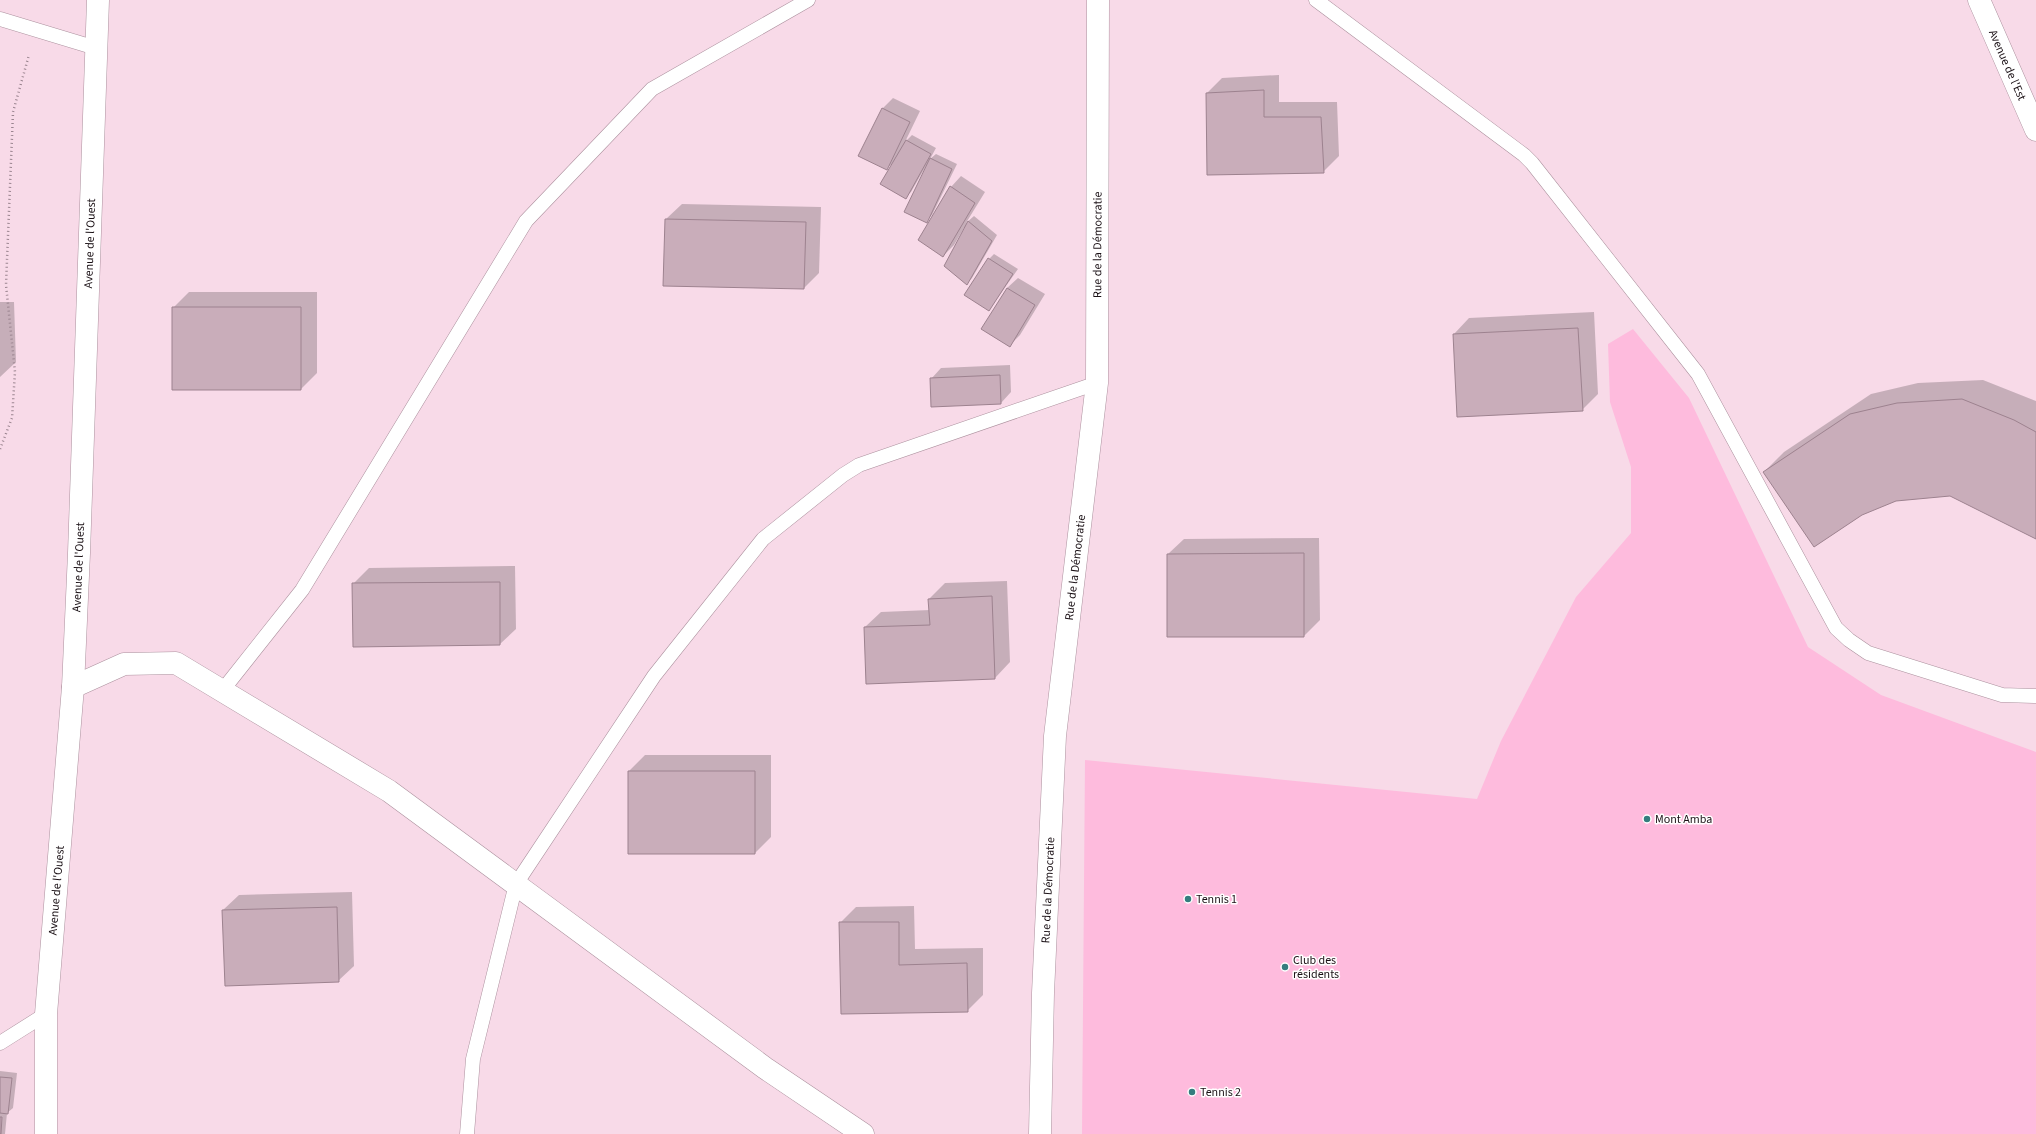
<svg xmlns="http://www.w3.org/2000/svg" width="2036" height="1134" font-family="'Source Sans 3',sans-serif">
<rect width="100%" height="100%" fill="#f8dae8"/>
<path fill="#febbdd" d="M1633,329L1689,398L1808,647L1881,695L2036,752V1134H1082L1085,760L1477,799L1501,741L1576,597L1631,533V467L1610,402L1608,344Z"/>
<path fill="#0003" d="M1279,75V102H1337L1339,156L1323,172L1207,93L1222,78Z
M893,98L920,111L905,142L912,135L936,148L930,159L936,154L957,164L932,215L926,221L927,166H926L911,192L905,197L894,162L886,169L882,109Z
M961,176L985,192L966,223L974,216L997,235L972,278L967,283L965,229L964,228L954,245L943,256L951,187Z
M682,204L821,207L819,273L804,288L666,219Z
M994,254L1018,269L989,310V259Z
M1018,278L1045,294L1020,335L1010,345L983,329L1007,288Z
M189,292H317V373L301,389L173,308Z
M0,302H14L16,362L0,377Z
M1594,312L1598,394L1582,410L1454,334L1469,318Z
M1010,365L1011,392L1001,403L931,379L941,368Z
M1983,380L2036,401V538L1950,495L1764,472L1784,452L1871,394L1918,383Z
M1319,538L1320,620L1304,636L1168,554L1184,539Z
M515,566L516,629L500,644L353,584L369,568Z
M1007,581L1010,662L995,678L865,627L881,612L930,610L929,599L945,583Z
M645,755H771V837L755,853L629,771Z
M352,892L354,966L338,981L223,910L239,895Z
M914,906L915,949L983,948V995L967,1011L842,1013L840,923L856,907Z
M0,1071L17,1073L13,1108L7,1113L5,1134H0Z"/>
<path fill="#c9adba" stroke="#9d828f" d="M1264,90V117H1321L1324,173L1207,175L1206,93Z
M882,108L910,122L887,170L858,156Z
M906,140L931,154L906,199L880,184Z
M930,158L952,169L927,223L904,212Z
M950,186L975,203L943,257L918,240Z
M665,219L806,222L804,289L663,286Z
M968,221L992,241L967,285L944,266Z
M988,258L1013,274L989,311L964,295Z
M1007,288L1035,305L1010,347L981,329Z
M172,307H301V390H172Z
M1578,328L1583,411L1457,417L1453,334Z
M1000,375L1001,404L931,407L930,378Z
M1962,399L2014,420L2036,432V539L1950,496L1896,501L1862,515L1814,547L1763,472L1850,414L1897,403Z
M1304,553V637H1167V554Z
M500,582V645L353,647L352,583Z
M992,596L995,679L866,684L864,627L930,625L928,599Z
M628,771H755V854H628Z
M337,907L339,982L225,986L222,910Z
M839,922H899V965L967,963L968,1012L841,1014Z
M0,1077L12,1078L8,1114L0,1113Z
M0,1117H2L1,1134H0Z"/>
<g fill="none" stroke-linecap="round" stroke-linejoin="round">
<g stroke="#ac919e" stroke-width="15">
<path id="lane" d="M1316,0L1524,155L1532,163L1698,374L1836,628L1849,640L1868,653L2002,695L2036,696
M0,19L96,48
M222,691L302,590L526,221L652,89L808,0
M0,1043L46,1014
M467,1134L473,1059L516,884L654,676L763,539L843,475L859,465L1097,383"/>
</g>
<g stroke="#ac919e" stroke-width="23">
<g id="street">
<path id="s1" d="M1979,0L2036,130"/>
<path d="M73,687L124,664L176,663L389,791L765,1068L863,1134"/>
<path id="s2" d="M46,1134V1014L73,687L79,553L98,0"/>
<path id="s3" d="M1040,1134L1043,993L1055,736L1097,383L1098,0"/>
</g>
</g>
<path stroke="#9b8590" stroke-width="2.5" stroke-dasharray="1 3" stroke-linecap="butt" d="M0,449L12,418L15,372L6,285L13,112L29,55"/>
<use href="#lane" stroke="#fff" stroke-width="14"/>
<use href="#street" stroke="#fff" stroke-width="22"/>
</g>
<g fill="#347d7e" stroke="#fff" stroke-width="1.5">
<circle cx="1647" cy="819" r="4"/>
<circle cx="1188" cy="899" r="4"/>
<circle cx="1285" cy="967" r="4"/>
<circle cx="1192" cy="1092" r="4"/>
</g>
<g text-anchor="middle" stroke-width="3" stroke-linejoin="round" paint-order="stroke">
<g font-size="12" fill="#1a1015" stroke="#fff">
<text dy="4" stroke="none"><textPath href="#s1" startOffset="71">Avenue de l'Est</textPath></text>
<text dy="4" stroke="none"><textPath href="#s2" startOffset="892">Avenue de l'Ouest</textPath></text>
<text dy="4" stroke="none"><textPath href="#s3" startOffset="892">Rue de la Démocratie</textPath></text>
<text dy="4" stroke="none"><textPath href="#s2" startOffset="568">Avenue de l'Ouest</textPath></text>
<text dy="4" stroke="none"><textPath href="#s3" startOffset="568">Rue de la Démocratie</textPath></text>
<text dy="4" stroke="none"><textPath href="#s3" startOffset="244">Rue de la Démocratie</textPath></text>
<text dy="4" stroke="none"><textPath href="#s2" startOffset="244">Avenue de l'Ouest</textPath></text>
</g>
<g font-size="12" fill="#1a1015" stroke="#fff" text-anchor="start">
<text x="1655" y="823">Mont Amba</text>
<text x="1196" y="903">Tennis 1</text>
<text x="1293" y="964">Club des<tspan x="1293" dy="14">résidents</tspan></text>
<text x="1200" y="1096">Tennis 2</text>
</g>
</g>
</svg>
